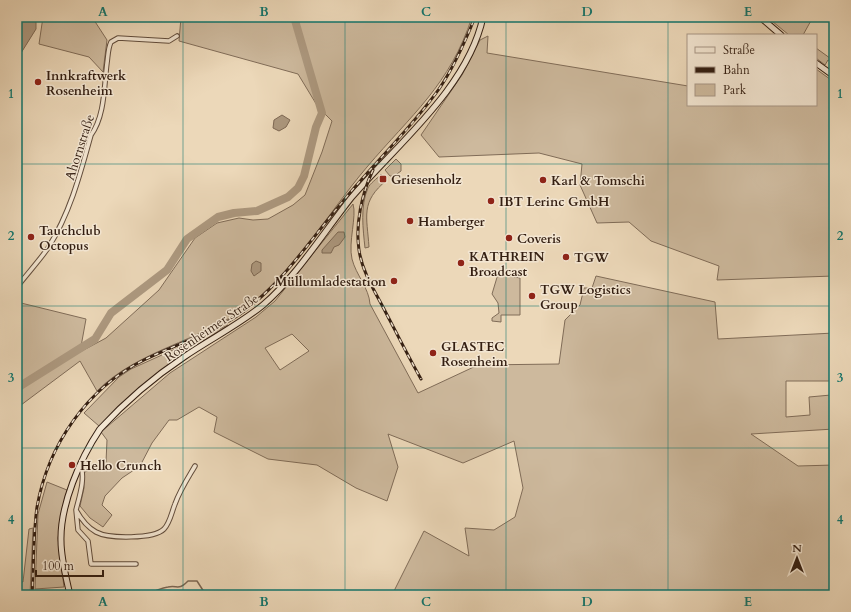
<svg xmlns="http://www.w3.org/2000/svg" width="851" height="612" font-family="Cardo,serif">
<rect width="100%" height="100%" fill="#ecd8b9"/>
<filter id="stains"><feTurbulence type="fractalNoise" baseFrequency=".005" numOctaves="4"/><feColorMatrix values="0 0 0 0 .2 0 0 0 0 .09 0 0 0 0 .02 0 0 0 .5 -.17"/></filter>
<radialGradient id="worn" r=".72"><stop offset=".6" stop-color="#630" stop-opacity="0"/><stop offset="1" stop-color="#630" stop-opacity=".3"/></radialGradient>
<path fill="#cdb99d" stroke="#806c58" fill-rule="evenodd" d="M43,17H92L107,40L103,72L89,57L39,44Z
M181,17H472C450,85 411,115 367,167C327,214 295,272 245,308C198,342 138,350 97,391L80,361L17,408V302L86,319L80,352L106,338L159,290L195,238L217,223L239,218L253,220L268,219L293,205L305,195L322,152L332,121L318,107L298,74L179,41Z
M767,17H813L803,35H789Z
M488,36L487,53L688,86V105H816V69L834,82V276L717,280L719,266L651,241L629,222L597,223L580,185L582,164L539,153L439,157L421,135L462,75L480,40Z
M816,48L834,61L833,63L828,60L825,65L816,58Z
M396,159L401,164V171L394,176H390L385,170Z
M381,174L387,180C360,202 367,216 369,247L365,248C363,229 360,206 368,188C370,183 377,179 381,174Z
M353,204C357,216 348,242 352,259C356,275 369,288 370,304L418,393L478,365L559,364L565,320L580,305L584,288H592L596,276L715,302L718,339L834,333V429L751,434L798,466L834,465V595H392L424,531L469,556L465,528L494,530L515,517L523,488L514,441L463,463L388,434L398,467L387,501L356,488L317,465L268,459L214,432L217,417L199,407L177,420H169L152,443L140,466L122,478L105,496L102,505L112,515L103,527L90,518L80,506L84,488L83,473L106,462L107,440L101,432L170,373L256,317L275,301ZM292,334L309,351L280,370L265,348ZM786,381H831V395L809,397L810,415L786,417Z
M498,274L520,278V315H501V322L492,321V318L499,313L498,303L492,294Z
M228,325L173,361L99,426L84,413L119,377L131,369Z
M47,482L67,490L58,538L64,587L35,589L38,514Z
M33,528L30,595H17V581L23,582L29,529Z"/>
<path fill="#ad9980" stroke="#7d6854" d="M17,17H36V29L21,53L18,70Z
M282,115L290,120L286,127L279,131L273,128L274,120Z
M338,232H344L345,237L339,245L334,247L331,253H322V250Z
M256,261L261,263V271L254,276L251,271L252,264Z"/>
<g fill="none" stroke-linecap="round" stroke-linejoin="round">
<path stroke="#7d6854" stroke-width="1.5" d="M146,595C152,592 161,588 168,587C178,585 178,591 188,581H197L206,595"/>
<path stroke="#ad9980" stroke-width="8" d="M17,388L95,339L111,313L167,270L187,239L218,217L234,213L257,211L288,197L298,188L304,176L316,127L322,113L294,17"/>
<g stroke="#624d3c" stroke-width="5.5">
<path id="street" d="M829,73L834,67
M17,287C27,274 39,261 48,248C70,213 80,175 91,135C105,116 104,86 107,63C108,56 108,48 111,42L118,38L169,41L177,36
M81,465C85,480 80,494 76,510C81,519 87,527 96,532C109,539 154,539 164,529C170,523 172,511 175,504C180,490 188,478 195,466
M76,510L78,530L88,541L91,564H136"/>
</g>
<g stroke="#341f12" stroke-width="7">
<path id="secondary" d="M760,17L781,35
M816,63L834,76
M70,595C66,577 61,559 61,541C60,505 80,459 100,429C124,403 154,377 184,357C210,339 239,325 263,305C295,278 324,232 351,198C396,145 468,88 483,17"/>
</g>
<use href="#street" stroke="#f3e6d2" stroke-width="3.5"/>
<use href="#secondary" stroke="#f3e6d2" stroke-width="5"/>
<g stroke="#341f12" stroke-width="3">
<path id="rail" d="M373,170C362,193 355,224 359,250C362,271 374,290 384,309C396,332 408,356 421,379
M32,595C34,566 33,535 37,507C48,445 87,388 144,360C178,343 217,332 247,309C284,280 309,242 339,206C371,166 409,131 439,89C454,67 465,42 475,17"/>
</g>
<use href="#rail" stroke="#f3e6d2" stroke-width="1.5" stroke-dasharray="4.5" stroke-linecap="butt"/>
</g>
<path fill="none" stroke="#0f766e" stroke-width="1" stroke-opacity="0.55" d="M183,17V595M345,17V595M506,17V595M668,17V595M17,164H834M17,306H834M17,448H834"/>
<g fill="#8f2418" stroke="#f3e6d2" stroke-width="1.5">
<circle cx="38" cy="82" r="4"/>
<rect x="379" y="175" width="8" height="8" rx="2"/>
<circle cx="543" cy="180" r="4"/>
<circle cx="491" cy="201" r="4"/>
<circle cx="410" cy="221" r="4"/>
<circle cx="31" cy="237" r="4"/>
<circle cx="509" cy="238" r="4"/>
<circle cx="566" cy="257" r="4"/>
<circle cx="461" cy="263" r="4"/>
<circle cx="394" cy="281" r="4"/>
<circle cx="532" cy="296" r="4"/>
<circle cx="433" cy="353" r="4"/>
<circle cx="72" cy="465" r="4"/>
</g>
<g text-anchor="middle" stroke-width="3" stroke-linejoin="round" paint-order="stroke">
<g font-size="13" font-weight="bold" fill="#341f12" stroke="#f3e6d2" text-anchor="start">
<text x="46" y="80">Innkraftwerk<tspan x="46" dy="15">Rosenheim</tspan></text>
<text x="391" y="184">Griesenholz</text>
<text x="551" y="185">Karl &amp; Tomschi</text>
<text x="499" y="206">IBT Lerinc GmbH</text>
<text x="418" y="226">Hamberger</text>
<text x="39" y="235">Tauchclub<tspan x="39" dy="15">Octopus</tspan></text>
<text x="517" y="243">Coveris</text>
<text x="469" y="261">KATHREIN<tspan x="469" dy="15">Broadcast</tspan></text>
<text x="574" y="262">TGW</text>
<text x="386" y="286" text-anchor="end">Müllumladestation</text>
<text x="540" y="294">TGW Logistics<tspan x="540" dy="15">Group</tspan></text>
<text x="441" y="351">GLASTEC<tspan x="441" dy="15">Rosenheim</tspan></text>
<text x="80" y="470">Hello Crunch</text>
</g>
<g font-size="13" fill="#341f12" stroke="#f3e6d2">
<text transform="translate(79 147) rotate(-72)" y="5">Ahornstraße</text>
<text transform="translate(211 327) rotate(-34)" y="5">Rosenheimer Straße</text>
</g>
</g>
<rect width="851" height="612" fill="none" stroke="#ecd8b9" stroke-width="44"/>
<rect x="687" y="34" width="130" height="72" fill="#f3e6d2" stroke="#a79685"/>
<rect x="695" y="47" width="20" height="6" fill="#f3e6d2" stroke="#a79685"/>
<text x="723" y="54" font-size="12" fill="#341f12">Straße</text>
<rect x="695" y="67" width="20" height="6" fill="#341f12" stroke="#a79685"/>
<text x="723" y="74" font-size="12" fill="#341f12">Bahn</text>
<rect x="695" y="84" width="20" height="12" fill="#cdb99d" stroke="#a79685"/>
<text x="723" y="94" font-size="12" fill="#341f12">Park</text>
<g transform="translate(797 558)" stroke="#f3e6d2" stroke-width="3" paint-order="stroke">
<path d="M0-3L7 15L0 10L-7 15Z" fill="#341f12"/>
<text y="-6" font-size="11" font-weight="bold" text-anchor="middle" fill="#341f12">N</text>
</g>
<path d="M36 570v6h67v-6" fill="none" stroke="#341f12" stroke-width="2"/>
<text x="42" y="570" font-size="12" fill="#341f12" stroke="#f3e6d2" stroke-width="3" paint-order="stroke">100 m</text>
<rect x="22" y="22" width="807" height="568" fill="none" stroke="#0f766e" stroke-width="1.5"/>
<g font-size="13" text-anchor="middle" font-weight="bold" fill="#0f766e">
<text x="103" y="16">A</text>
<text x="264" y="16">B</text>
<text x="426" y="16">C</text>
<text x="587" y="16">D</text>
<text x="748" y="16">E</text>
<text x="11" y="98">1</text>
<text x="840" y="98">1</text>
<text x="11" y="240">2</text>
<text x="840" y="240">2</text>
<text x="11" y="382">3</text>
<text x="840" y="382">3</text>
<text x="11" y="524">4</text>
<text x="840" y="524">4</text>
<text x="103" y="606">A</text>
<text x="264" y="606">B</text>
<text x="426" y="606">C</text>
<text x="587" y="606">D</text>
<text x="748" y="606">E</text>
</g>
<rect width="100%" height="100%" filter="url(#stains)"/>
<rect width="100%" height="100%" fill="url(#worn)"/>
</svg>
